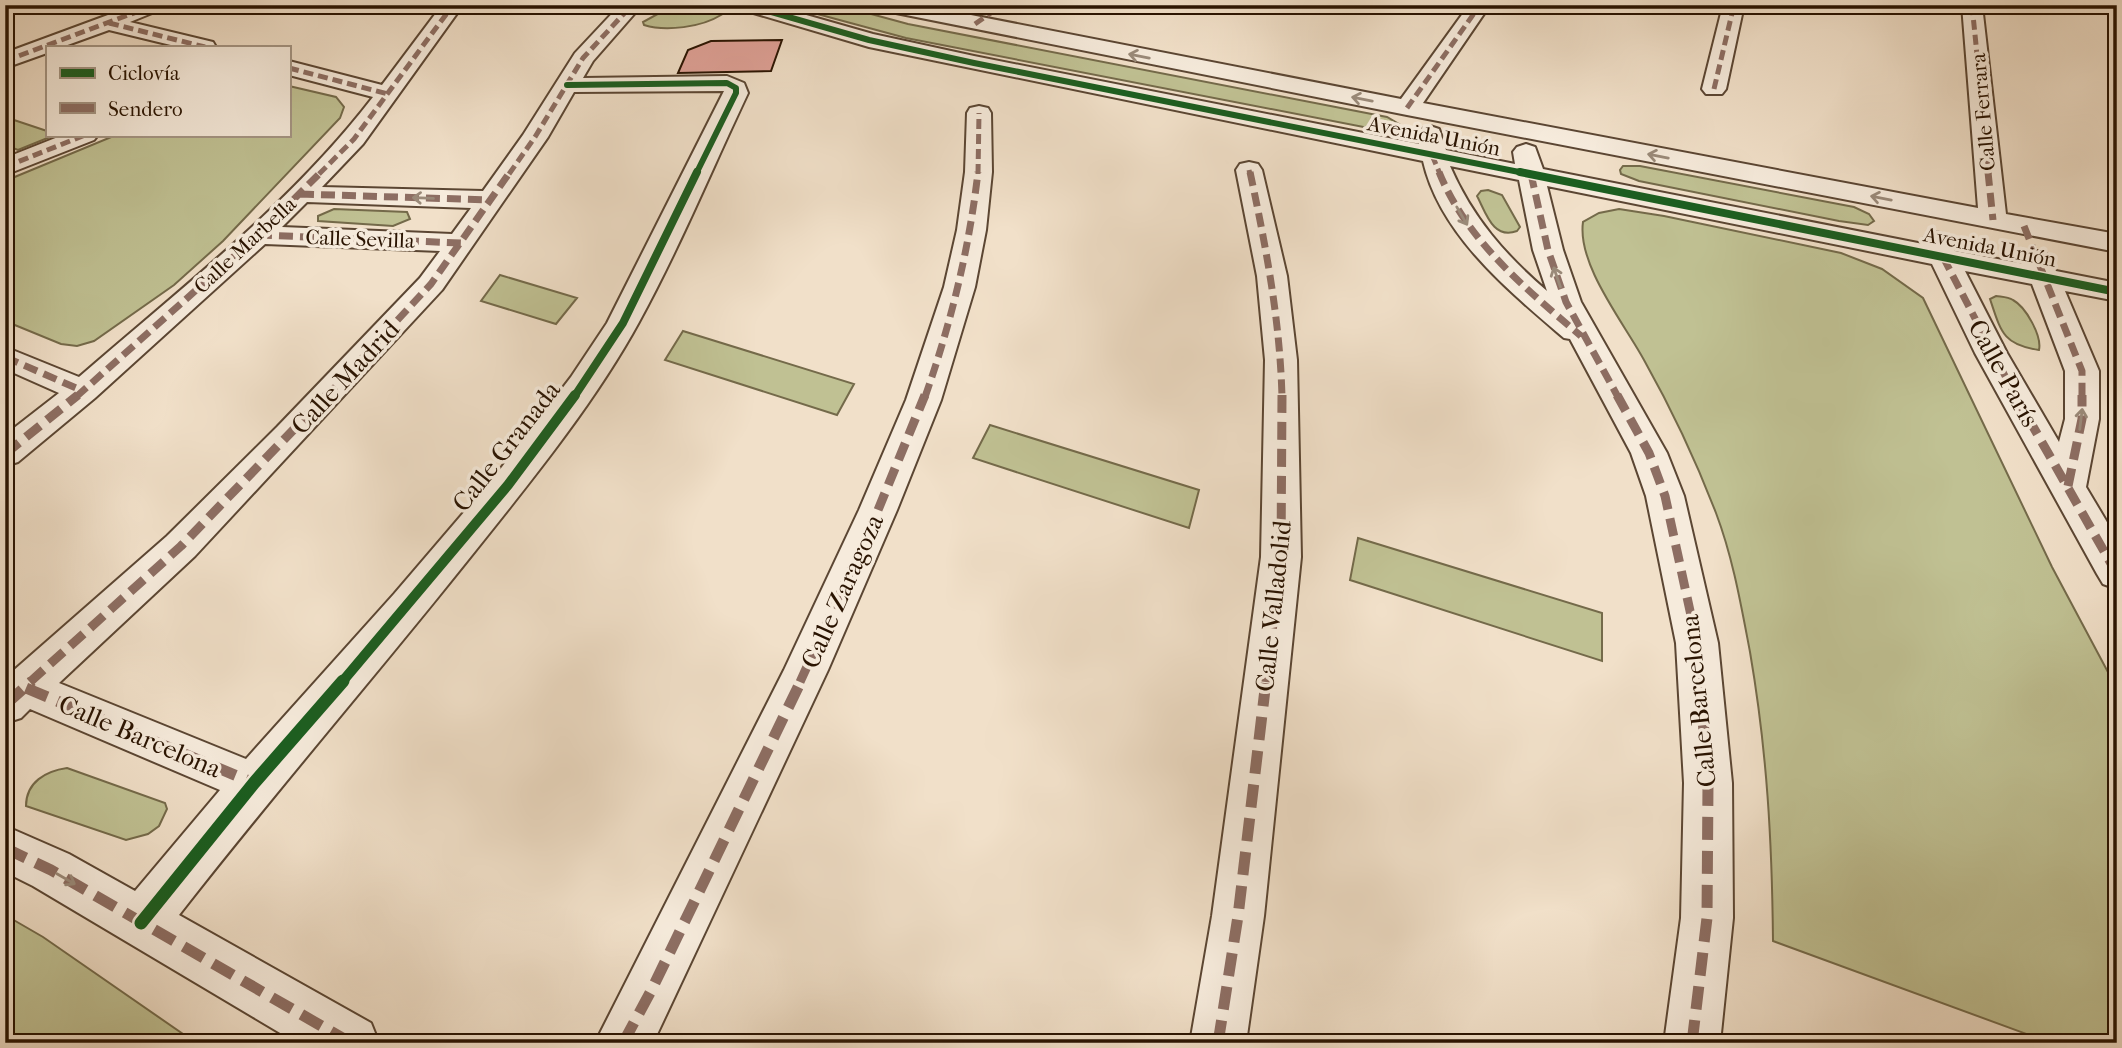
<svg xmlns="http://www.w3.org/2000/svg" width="2122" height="1048" font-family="'IM FELL French Canon',serif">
<rect width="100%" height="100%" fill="#f1e0c9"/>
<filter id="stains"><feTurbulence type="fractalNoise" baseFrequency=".00286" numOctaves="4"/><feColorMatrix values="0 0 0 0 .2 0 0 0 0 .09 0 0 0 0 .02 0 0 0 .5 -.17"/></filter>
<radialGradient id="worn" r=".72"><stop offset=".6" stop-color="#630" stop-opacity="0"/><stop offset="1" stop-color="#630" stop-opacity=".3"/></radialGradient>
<path fill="#c0c193" stroke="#746a4a" stroke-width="2" d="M784,5H838L908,24L1387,117L1399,124L1395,130L1384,131L906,38Z
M682,7L715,9L721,15C702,27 666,32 644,25L643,22L663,11Z
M289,86L336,97L344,107L340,118L223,241L174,285L94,341L77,346L61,344L5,321V181L116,135H289Z
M5,117L47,131V135H55L18,150L5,145Z
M1623,166H1640L1854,207L1869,214L1874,221L1868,225L1839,221L1639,181L1621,174L1620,170Z
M1488,190L1502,195L1520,227L1517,231C1493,240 1486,213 1477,196L1481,191Z
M334,209L407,212L410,219L393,226L318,221V216Z
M1619,209L1664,216L1841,253L1882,269L1923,298L2052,567L2117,689V1043H2051L1773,941C1772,840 1767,751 1750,652C1741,605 1733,558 1716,513C1696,461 1671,408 1644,360C1624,323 1577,265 1583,222L1599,213Z
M500,275L577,298L556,324L481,301Z
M1996,296C2002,297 2008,297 2013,300C2026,307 2042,336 2039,350C2003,345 2001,332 1990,299Z
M683,331L854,384L837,415L665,360Z
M990,425L1199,490L1189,528L973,458Z
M1358,538L1602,613V661L1350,580Z
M67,768L165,803L167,809L159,826L148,834L126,840L26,806C26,782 46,771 67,768Z
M5,915L43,937L196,1043H5Z"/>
<path fill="#dfa197" stroke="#291301" stroke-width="2" d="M782,40L771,71L678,73L688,50L711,41Z"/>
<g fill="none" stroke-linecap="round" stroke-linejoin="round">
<g stroke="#5b4633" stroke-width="4">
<path id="minor" d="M135,5H165L162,9L130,22L213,42L216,47H179L109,30L62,47H47V53L5,68V53Z
M442,5H463L363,144L322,187L483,191L523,135L575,53L620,5H642L593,61L583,78L727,76L744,83L748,93C712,169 679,249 639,322C596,401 532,480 476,550C378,673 275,792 179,915L371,1023L379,1043H297L33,886L5,872V826L69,854L135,891L220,790L30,709L21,718L5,723V678L167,536L277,427L420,278L440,251L265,244L95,398L18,462L5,466V435L59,393L5,369V347L79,377C180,289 291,204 373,97L289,75V61L382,85ZM724,91L607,323L571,377L495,476L394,594L246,759L59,683L195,556L442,290L548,137L574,92ZM307,202L471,208L452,234L282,227Z
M737,5H771L873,34L974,56L1419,144L1417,134L1421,129L1430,126L1439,129L1446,150L1515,164L1513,152L1517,147L1526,144L1535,147L1543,169L1923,244L1922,241L1926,235L1936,232L1946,235L1955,251L2024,264L2022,260L2027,254L2037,251L2047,254L2056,271L2117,283V301L2065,291L2099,371V419L2086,487L2117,539V589L2103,584L2097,574L1975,353L1932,264L1547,186L1563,250L1581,302L1667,453L1684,496L1718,643L1732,783L1733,918L1720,1043H1664L1681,918L1684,783L1676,643L1646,496L1631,453L1570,339L1564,338C1509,291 1440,235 1423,161L869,47L740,9ZM1450,166L1519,180L1533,250L1547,291C1505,255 1472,217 1450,166ZM1965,271L2032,284L2065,371V419L2059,442L2007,353Z
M876,5H920L1401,99L1469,5H1490L1423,103L1978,208L1962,5H1982L2006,214L2117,234V252L1407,115L886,11L879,9Z
M1723,5H1744L1726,89L1722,94H1706L1702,89Z
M979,106L988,108L991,113L992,172L986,230L975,287L941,400L897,510L828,670L653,1043H595L784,670L859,510L906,400L944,287L957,230L965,172L967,113L970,108Z
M63,135H98L94,140L5,175V158Z
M1249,162L1258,164L1262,170L1287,276L1297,360L1301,557L1264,916L1246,1043H1190L1212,916L1261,557L1265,360L1257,276L1236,170L1240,164Z"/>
</g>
<use href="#minor" fill="#f6ebdc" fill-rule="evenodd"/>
<path stroke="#8d6e63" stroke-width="5" stroke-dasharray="10 5" stroke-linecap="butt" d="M1972,5L1989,174
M109,23L205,47
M975,24L1002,5
M5,61L155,5
M289,68L388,94
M1714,89L1734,5
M1407,108L1480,5
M1432,155L1440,174
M5,167L85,135
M1249,170L1250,174
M319,174L354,139L453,5
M509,174L535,137L583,58L632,5
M978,174L979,113"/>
<path stroke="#8d6e63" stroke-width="7" stroke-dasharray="14 7" stroke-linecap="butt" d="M1250,172C1266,247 1280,320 1282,397
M1439,172C1467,241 1526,289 1581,336
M1988,172L1993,220
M1531,174L1548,250L1566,302L1618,397
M300,194L491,200
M2024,226L2082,371V397
M258,235L462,243
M1943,257L2016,397
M5,357L83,391
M76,397L258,235L321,172
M326,397L431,284L510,172
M925,397C951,323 969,250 978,172"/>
<path stroke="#8d6e63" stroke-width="9" stroke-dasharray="18 9" stroke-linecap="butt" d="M1617,395L1649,453L1665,496L1697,643L1700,682
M2015,395L2117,574
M5,454L78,395
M2068,486L2082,419V395
M30,682L181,546L327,395
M800,682L878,510L925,395
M1266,682L1281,557L1282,395"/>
<path stroke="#8d6e63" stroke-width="11" stroke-dasharray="23 11" stroke-linecap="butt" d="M26,688L254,783
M5,705L32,681
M5,848L51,870L351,1043
M623,1043L652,989L801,681
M1218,1043L1238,916L1266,681
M1692,1043L1707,918L1708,783L1700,681"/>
<g stroke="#f6ebdc" stroke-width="9">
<path id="cycleway-far3" d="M747,5L869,40L974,63L1529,174
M567,85L727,83L736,88V93L696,174"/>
</g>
<g stroke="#f6ebdc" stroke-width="11">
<path id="cycleway-far2" d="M1520,172L2117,292
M574,397L623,323L697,172"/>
</g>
<g stroke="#f6ebdc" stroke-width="15">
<path id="cycleway-far1" d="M342,682L508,485L575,395"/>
</g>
<g stroke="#f6ebdc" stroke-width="18">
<path id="cycleway" d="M141,923L254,783L343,681"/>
</g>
<use href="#cycleway-far3" stroke="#1b5e20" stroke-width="6"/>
<use href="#cycleway-far2" stroke="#1b5e20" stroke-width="8"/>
<use href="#cycleway-far1" stroke="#1b5e20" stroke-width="10"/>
<use href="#cycleway" stroke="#1b5e20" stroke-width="13"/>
</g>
<defs><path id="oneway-shaft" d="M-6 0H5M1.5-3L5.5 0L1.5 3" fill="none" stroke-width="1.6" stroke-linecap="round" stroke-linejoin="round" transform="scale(1.75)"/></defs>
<g stroke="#9a8a79">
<use href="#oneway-shaft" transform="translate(1139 56) rotate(-169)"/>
<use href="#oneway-shaft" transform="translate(1362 99) rotate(-169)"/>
<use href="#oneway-shaft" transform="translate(1658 156) rotate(-169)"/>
<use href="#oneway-shaft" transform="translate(423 198) rotate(-178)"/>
<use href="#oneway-shaft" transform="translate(1881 198) rotate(-169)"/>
<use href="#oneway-shaft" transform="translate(1462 216) rotate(60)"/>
<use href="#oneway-shaft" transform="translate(1557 277) rotate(-109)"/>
<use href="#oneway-shaft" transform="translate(2081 419) rotate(-83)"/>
<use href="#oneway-shaft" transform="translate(66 879) rotate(30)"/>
</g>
<g text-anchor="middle" stroke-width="7" stroke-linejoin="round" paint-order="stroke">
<g font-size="21" fill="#291301" stroke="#f6ebdc">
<text transform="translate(1983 112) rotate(-95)" y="7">Calle Ferrara</text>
<text transform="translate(1434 136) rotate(11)" y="7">Avenida Unión</text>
<text transform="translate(360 239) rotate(2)" y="7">Calle Sevilla</text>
<text transform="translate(245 245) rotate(-43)" y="7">Calle Marbella</text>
<text transform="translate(1990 247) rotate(11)" y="7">Avenida Unión</text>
</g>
<g font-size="26" fill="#291301" stroke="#f6ebdc">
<text transform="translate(2004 373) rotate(61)" y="9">Calle París</text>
<text transform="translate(345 377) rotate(-47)" y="9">Calle Madrid</text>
<text transform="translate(506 446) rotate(-52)" y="9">Calle Granada</text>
<text transform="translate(842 591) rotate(-66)" y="9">Calle Zaragoza</text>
<text transform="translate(1273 606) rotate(-84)" y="9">Calle Valladolid</text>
<text transform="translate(1698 701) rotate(-96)" y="9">Calle Barcelona</text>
<text transform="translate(140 736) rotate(23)" y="9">Calle Barcelona</text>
</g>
</g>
<rect width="2122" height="1048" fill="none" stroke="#f1e0c9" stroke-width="28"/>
<rect x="7" y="7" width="2108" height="1034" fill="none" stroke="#291301" stroke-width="3.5"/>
<rect x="14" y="14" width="2094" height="1020" fill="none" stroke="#291301" stroke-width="2"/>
<rect x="46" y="46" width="245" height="91" fill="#f6ebdc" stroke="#a49584" stroke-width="2"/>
<rect x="60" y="68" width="35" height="10" fill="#1b5e20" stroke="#a49584" stroke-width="2"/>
<text x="108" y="80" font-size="21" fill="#291301">Ciclovía</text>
<rect x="60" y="103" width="35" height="10" fill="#8d6e63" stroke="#a49584" stroke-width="2"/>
<text x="108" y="116" font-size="21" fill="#291301">Sendero</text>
<rect width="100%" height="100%" filter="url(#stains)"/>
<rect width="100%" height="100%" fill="url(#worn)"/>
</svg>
